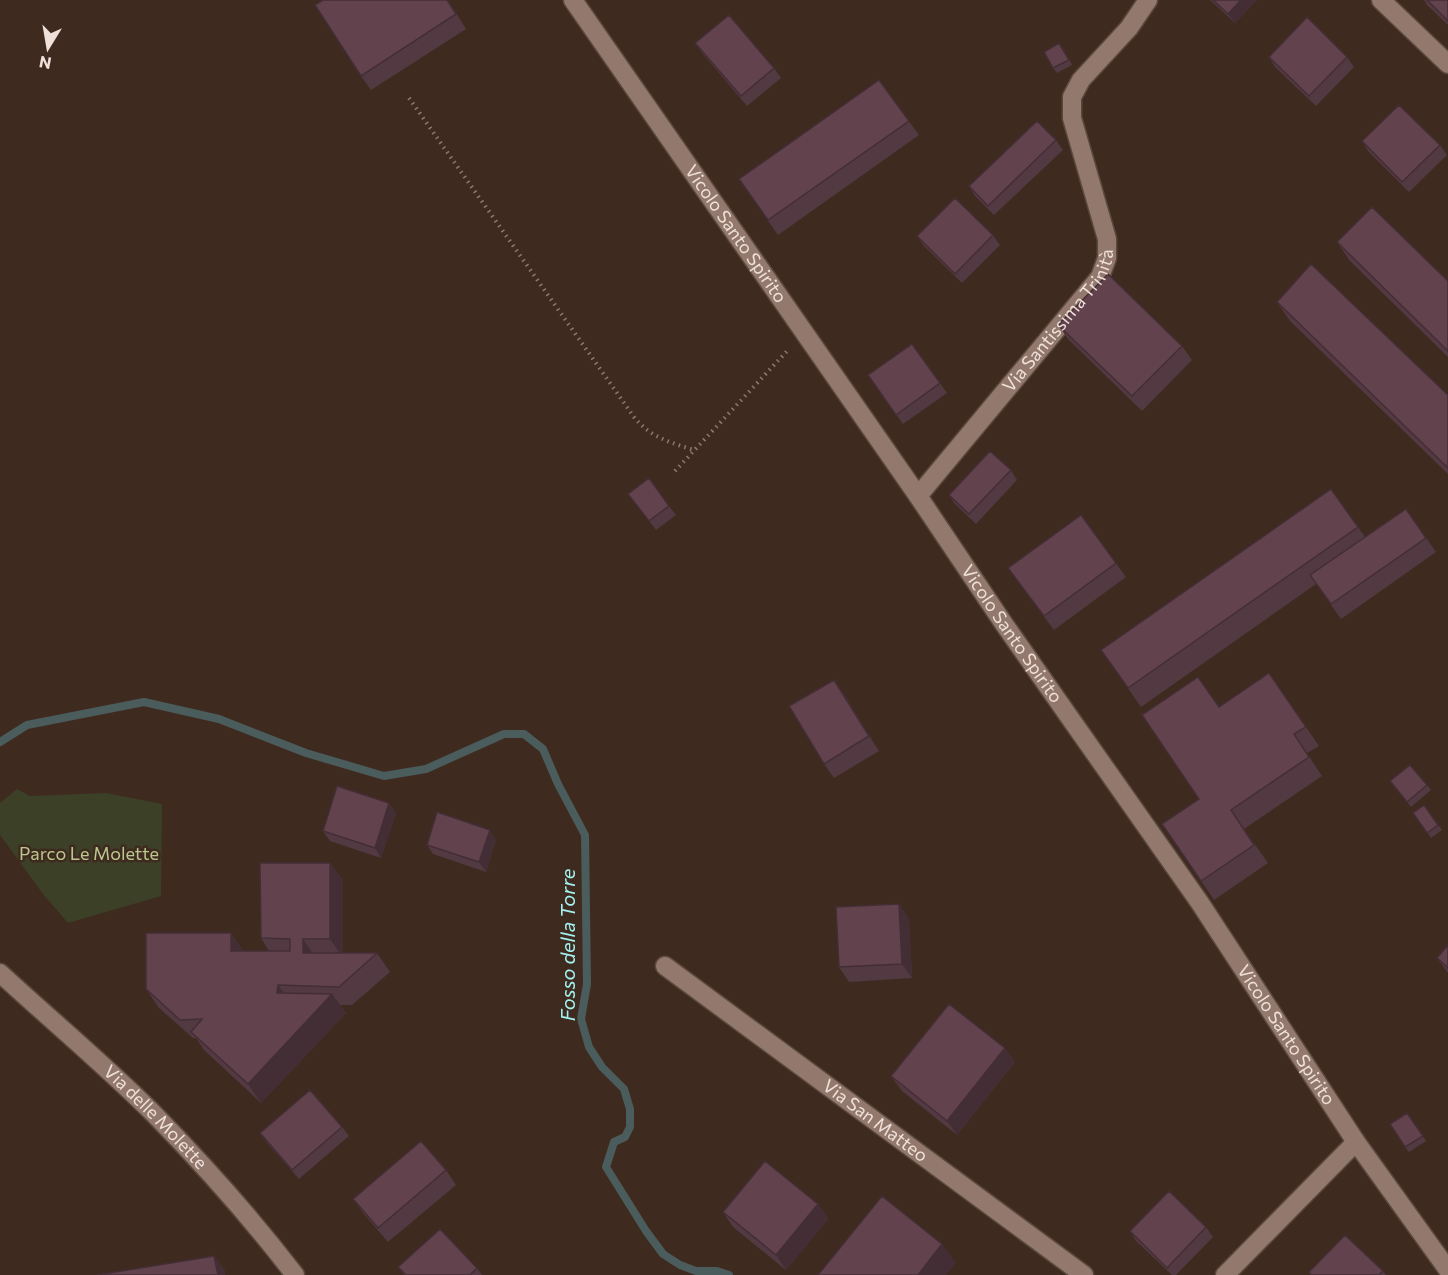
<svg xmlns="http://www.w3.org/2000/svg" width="1448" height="1275" font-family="Commissioner,sans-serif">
<rect width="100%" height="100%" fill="#3f2a1f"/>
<path fill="#3b4027" d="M17,789L30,796L106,793L162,804L161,896L68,923L43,894L0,835V803Z"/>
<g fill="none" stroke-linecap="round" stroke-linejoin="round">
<path stroke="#4a5c5b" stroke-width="8" d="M0,742L27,725L144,702L219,719L306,753L384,776L426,769L504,734H524L543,749L558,784L585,835L587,984L581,1019L589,1047L602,1067L624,1089L630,1109V1127L625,1137L614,1142L606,1167L646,1231L663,1254L680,1265L696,1271H717L729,1275"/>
<g stroke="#5a483f" stroke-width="21">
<g id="minor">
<path id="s1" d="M573,0L918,496L1004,624L1200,903L1356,1142L1448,1270"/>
<path d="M1381,0L1448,64"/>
<path id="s2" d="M918,496L1100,277L1107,258V239L1072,118V97L1081,80L1129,28L1148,0"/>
<path id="s3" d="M665,966L1084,1275"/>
<path id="s4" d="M0,973C51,1020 105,1065 154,1114C204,1165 252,1219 295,1275"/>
<path d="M1225,1275L1356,1142"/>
</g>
</g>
<path stroke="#8c7971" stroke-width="4" stroke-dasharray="1.5 4.5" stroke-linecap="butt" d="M409,98L634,417C650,437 671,443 694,450
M675,471L789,349"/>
<use href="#minor" stroke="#93796d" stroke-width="18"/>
</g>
<path fill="#533942" d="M448,0L466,29L371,90L361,76Z
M1210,0H1257L1235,23Z
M1424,0H1448V25L1427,5Z
M695,43L774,68L781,78L747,106L702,53Z
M1063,48L1072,65L1057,73L1053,68Z
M1269,57H1347L1354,67L1316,106L1275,67Z
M879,80L919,135L778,235L739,179Z
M1056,140L1063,150L994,215L975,196L969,186Z
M1362,141L1440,145L1447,155L1409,192L1368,151Z
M993,235L1000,245L962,283L924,246L917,236Z
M1337,242L1448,281V357L1350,261Z
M1277,302L1448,395V474L1290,321Z
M1058,325L1182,346L1192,360L1142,411L1068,339Z
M912,344L947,393L903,424L868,375Z
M1011,470L1017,480L976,524L955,504L949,495Z
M1331,489L1365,537L1406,509L1436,552L1341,619L1316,584L1141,707L1101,650Z
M628,494L669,506L676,515L656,530Z
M1081,515L1126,577L1054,630L1018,582Z
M1269,673L1319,746L1307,753L1322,776L1244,829L1268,863L1214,900L1162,824L1199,799L1219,707Z
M834,680L844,694L879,751L834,778L824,764Z
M1427,785L1431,790L1411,807L1394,786Z
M389,803L396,813L381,858L330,841L323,831Z
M1424,805L1442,830L1431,838L1413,813Z
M496,840L486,872L433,854L427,845Z
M330,863L343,881V953H377L390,972L352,1005H340L346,1013L261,1103L204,1050L196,1038H193L159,1008L146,989L231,933L243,951H269L261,938Z
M909,918L912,978L849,982L839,967Z
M1448,945V973L1437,958Z
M1005,1048L1015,1062L957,1135L902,1091L891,1076Z
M1407,1113L1426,1141L1409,1152L1405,1147Z
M342,1127L349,1136L299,1179L267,1143L260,1133Z
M446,1170L456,1185L388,1242L363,1213L353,1199Z
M818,1204L828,1219L786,1270L733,1227L723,1212Z
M1206,1227L1213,1237L1176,1275H1172L1136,1241L1130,1231Z
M398,1267L477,1268L482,1275H404Z
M1383,1271L1386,1275H1311L1309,1272Z"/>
<path fill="#442e36" d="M1241,0H1257L1235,23L1228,14Z
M834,680L844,694L879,751L869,736Z
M389,803L396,813L381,858L375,848Z
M490,830L496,840L486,872L479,862Z
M330,863L343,881V958L330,939Z
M899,904L909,918L912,978L902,964Z
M231,933L244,952L231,951Z
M303,939L316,958L303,953Z
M278,985L291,1003L277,993Z
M332,994L346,1013L261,1103L248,1084Z
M1005,1048L1015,1062L957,1135L947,1121Z
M818,1204L828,1219L786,1270L776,1255Z
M942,1244L956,1263L946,1275H918Z
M214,1256L225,1270V1275H218Z"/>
<path fill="#61424d" stroke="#442e36" stroke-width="1.5" d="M323,0H447L456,14L361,76L315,5Z
M1213,0H1241L1228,14Z
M1427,0H1448V21Z
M729,15L774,68L741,96L695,43Z
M1307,17L1347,57L1309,96L1269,57Z
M1059,43L1069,60L1053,68L1044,52Z
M879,80L909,121L768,220L739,179Z
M1399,105L1440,145L1402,182L1362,141Z
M1037,121L1056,140L988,206L969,186Z
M955,198L993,235L955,274L917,236Z
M1372,207L1448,281V351L1337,242Z
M1311,264L1448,395V468L1277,302Z
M1108,274L1182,346L1132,396L1058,325Z
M912,344L940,383L896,415L868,375Z
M990,451L1011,470L969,514L949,495Z
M649,478L669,506L649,521L628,494Z
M1331,489L1358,527L1128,688L1101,650Z
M1406,509L1426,538L1331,604L1310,575Z
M1081,515L1116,563L1044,616L1008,568Z
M1269,673L1306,727L1294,734L1309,757L1231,810L1254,845L1201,881L1162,824L1199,799L1142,715L1198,677L1219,707Z
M834,680L869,736L824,764L789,706Z
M1410,765L1427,785L1407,802L1390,781Z
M337,786L389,803L375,848L323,831Z
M1424,805L1438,825L1427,833L1413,813Z
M437,812L490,830L479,862L427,845Z
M260,863H330V939H303V953H377L339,987L278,985L277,993L332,994L248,1084L191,1032L202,1019L180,1020L146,989V933H231V951H290V939L261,938Z
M899,904L902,964L839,967L836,907Z
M1448,945V968L1437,958Z
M949,1004L1005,1048L947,1121L891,1076Z
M310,1090L342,1127L292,1170L260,1133Z
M1407,1113L1423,1136L1405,1147L1390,1124Z
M421,1141L446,1170L378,1228L353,1199Z
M765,1161L818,1204L776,1255L723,1212Z
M1169,1191L1206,1227L1167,1268L1130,1231Z
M882,1196L942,1244L918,1275H818Z
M440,1229L477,1268L470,1275H406L398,1267Z
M1345,1235L1383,1271L1379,1275H1311L1309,1272Z
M214,1256L218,1275H97Z"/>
<g text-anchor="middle" stroke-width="5" stroke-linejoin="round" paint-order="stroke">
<g font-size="18" fill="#efe0da" stroke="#3f2a1f">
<text dy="6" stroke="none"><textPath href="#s1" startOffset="285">Vicolo Santo Spirito</textPath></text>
<text dy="6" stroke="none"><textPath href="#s2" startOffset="226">Via Santissima Trinità</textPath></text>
<text dy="6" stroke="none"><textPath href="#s1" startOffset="771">Vicolo Santo Spirito</textPath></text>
<text dy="6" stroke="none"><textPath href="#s1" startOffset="1257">Vicolo Santo Spirito</textPath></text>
<text dy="6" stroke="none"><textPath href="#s4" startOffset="212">Via delle Molette</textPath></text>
<text dy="6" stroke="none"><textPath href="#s3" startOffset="261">Via San Matteo</textPath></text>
</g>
<g font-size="18" fill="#bac78e" stroke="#3f2a1f">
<text x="89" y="860">Parco Le Molette</text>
</g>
<g font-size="20" font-style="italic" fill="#a3f2f1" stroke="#3f2a1f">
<text transform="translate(568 945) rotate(-90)" y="7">Fosso della Torre</text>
</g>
</g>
<g transform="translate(48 48) rotate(191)" stroke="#3f2a1f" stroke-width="4.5" paint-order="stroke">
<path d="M0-4.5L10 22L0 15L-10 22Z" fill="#efe0da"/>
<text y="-9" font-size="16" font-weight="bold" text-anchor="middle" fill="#efe0da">N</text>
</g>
</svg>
